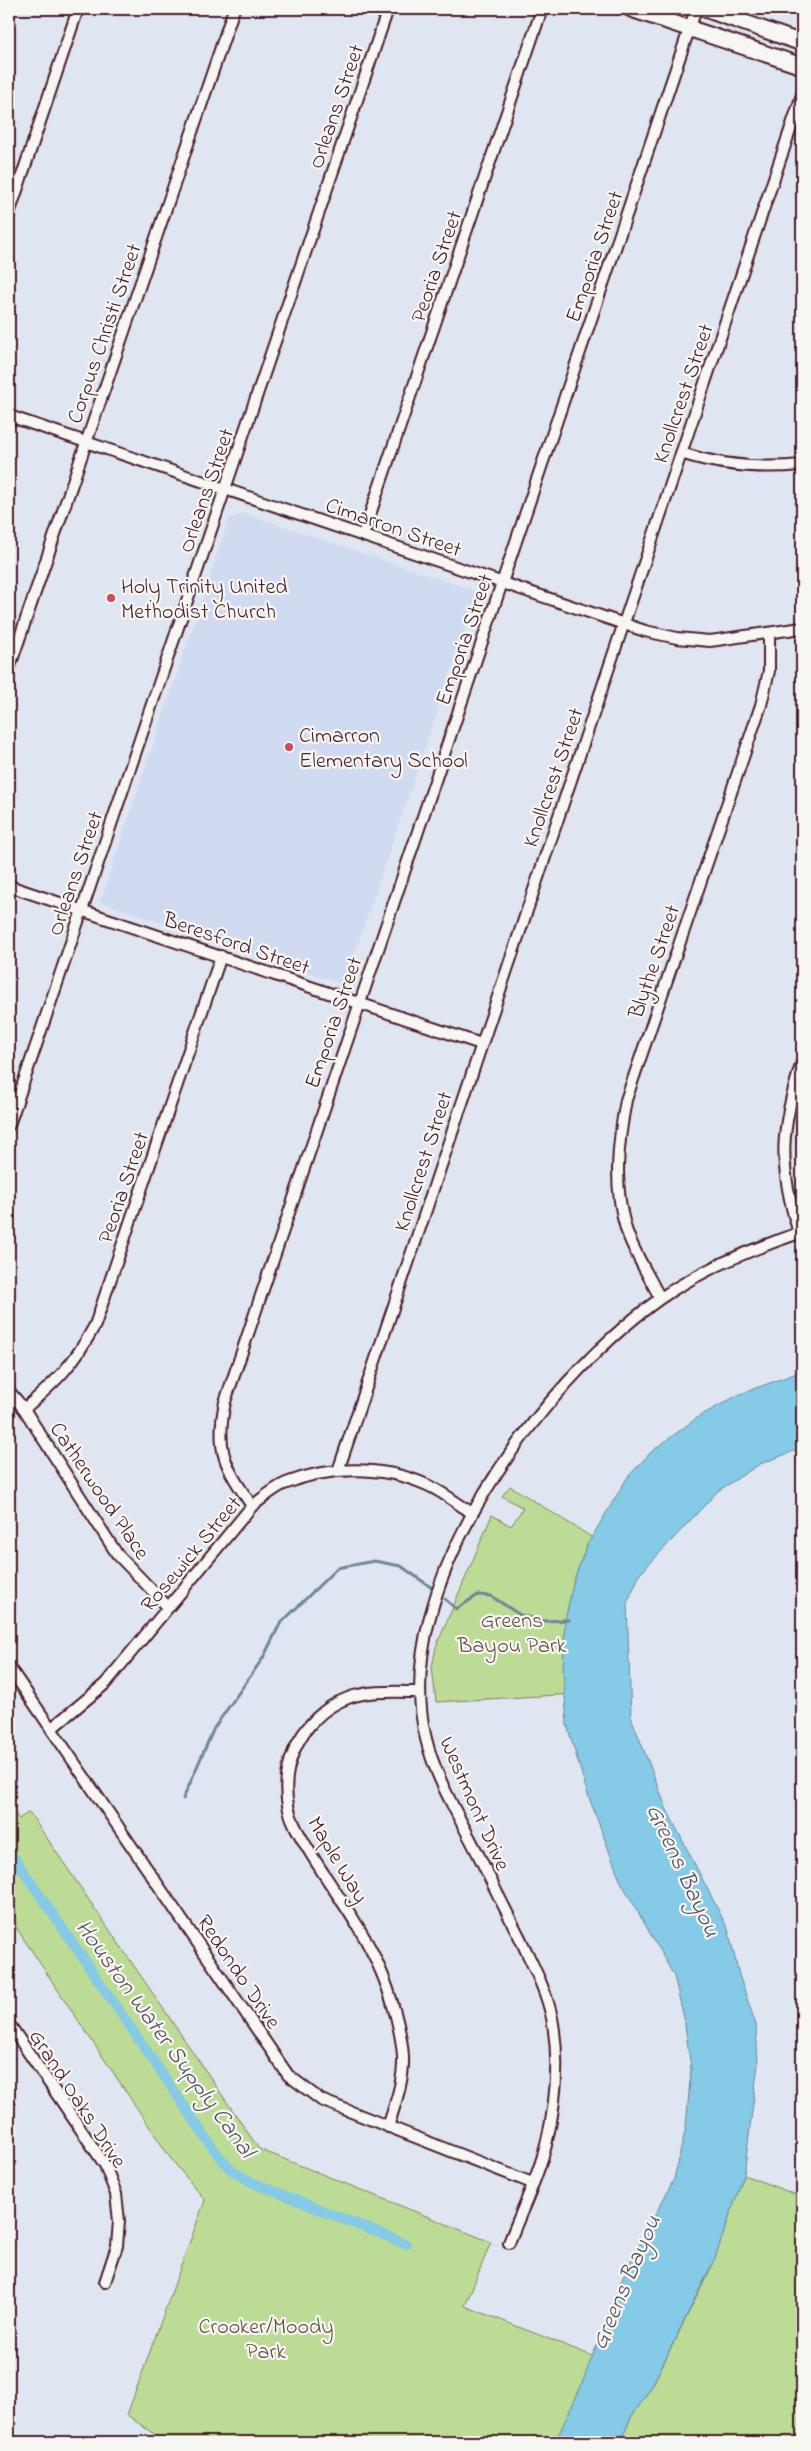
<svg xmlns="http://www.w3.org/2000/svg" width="811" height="2451" font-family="'Indie Flower',sans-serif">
<rect width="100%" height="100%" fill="#e0e6f1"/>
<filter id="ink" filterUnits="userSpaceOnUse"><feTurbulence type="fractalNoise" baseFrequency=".02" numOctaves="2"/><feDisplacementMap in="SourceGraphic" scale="10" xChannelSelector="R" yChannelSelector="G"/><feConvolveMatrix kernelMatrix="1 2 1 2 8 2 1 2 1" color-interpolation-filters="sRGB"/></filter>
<g filter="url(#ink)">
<path fill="#d0dbf1" d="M244,513L478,592L344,985L100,902L229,519Z"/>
<path fill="#bcdb94" stroke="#837d60" d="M510,1486L601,1543L575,1694L436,1702L432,1667L436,1647L492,1515L511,1526L523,1508L502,1496Z
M9,1805L19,1819L29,1812L259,2149L491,2242L465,2306L598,2358L558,2442H165L127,2415L205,2200L171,2159L9,1917Z
M744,2175L802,2197V2442H621L630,2419L652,2386L709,2272Z"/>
<path fill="#85cae6" stroke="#6d869b" d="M802,1371V1448L760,1464L718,1491L640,1574L627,1603L631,1717L667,1810L728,1929L739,1975L756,2025L758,2064L744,2175L715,2258L652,2386L630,2419L621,2442H555L579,2391L624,2274L674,2179L686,2127L691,2068L684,2018L674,1976L620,1880L587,1792L567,1725L563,1669L565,1621L574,1579L587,1545L627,1478L651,1452L698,1417L740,1394Z"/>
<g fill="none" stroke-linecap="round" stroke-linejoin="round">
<path stroke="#6d869b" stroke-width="3" d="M445,1599L456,1609L478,1595L491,1596L520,1615L544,1621L569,1620
M183,1799L214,1728L263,1658L280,1624L337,1568L374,1561L401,1566L432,1588"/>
<path stroke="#85cae6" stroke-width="10" d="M9,1850L215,2151L230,2169L251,2182L406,2244"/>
<g stroke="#4a1f2b" stroke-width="14">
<path id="street" d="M9,214L78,9
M9,416L645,631L677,638L710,641L802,628
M681,453C721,466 760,469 802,465
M363,535L542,9
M9,669L234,9
M9,886L481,1044
M9,1125L388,9
M799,1233C778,1165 780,1129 802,1062
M660,1298C649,1276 634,1253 626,1229C613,1185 618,1143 626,1100L761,705L769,671V634
M9,1391L24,1409L117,1554L168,1607
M24,1409C58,1380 74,1364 95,1325L221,956
M338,1471L802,95
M252,1506C225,1466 215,1451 225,1402L696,9
M9,1667L288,2075L321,2100L532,2183
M52,1728L105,1684L252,1506C262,1499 273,1489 284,1484C328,1466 383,1465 427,1485C443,1492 458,1504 472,1513
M9,2024L105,2165L116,2194L119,2221L117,2246L105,2282
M388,2127C395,2104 404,2081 403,2057C402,2033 390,1991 380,1969C358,1917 320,1875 295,1826C271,1777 299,1716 348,1698C369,1690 397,1692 419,1692
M509,2243C521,2211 538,2178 546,2145C556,2104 560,2060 552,2018C546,1989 532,1964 520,1938C506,1911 492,1883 479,1856C460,1818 436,1780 426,1739C388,1585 541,1385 658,1300C700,1270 754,1248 802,1232"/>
</g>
<g stroke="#4a1f2b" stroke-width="19">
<path id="secondary" d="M631,9L802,66
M705,9L802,43"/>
</g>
<use href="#street" stroke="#f6f6f2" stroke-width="10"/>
<use href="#secondary" stroke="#f6f6f2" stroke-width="15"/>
</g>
</g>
<g fill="#d1495b" stroke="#f6f6f2" stroke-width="2">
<circle cx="111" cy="598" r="5"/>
<circle cx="289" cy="747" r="5"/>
</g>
<g text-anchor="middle" stroke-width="4.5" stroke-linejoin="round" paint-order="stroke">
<g font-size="22" fill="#4a1f2b" stroke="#f6f6f2">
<text transform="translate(335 106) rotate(-71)" y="8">Orleans Street</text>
<text transform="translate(593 256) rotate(-71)" y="8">Emporia Street</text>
<text transform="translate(435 266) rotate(-71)" y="8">Peoria Street</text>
<text transform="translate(103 333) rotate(-71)" y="8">Corpus Christi Street</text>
<text transform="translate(682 393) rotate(-71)" y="8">Knollcrest Street</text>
<text transform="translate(205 490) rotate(-71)" y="8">Orleans Street</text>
<text transform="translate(394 526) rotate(19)" y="8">Cimarron Street</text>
<text transform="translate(463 639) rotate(-71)" y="8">Emporia Street</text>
<text transform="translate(552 777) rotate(-71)" y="8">Knollcrest Street</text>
<text transform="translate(74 873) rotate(-71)" y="8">Orleans Street</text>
<text transform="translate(237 942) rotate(19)" y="8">Beresford Street</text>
<text transform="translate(653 961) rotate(-71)" y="8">Blythe Street</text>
<text transform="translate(332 1022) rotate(-71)" y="8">Emporia Street</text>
<text transform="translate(422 1161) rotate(-72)" y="8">Knollcrest Street</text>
<text transform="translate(122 1187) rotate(-71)" y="8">Peoria Street</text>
<text transform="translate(101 1490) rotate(56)" y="8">Catherwood Place</text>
<text transform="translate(190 1553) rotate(-50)" y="8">Rosewick Street</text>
<text transform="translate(476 1803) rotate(66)" y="8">Westmont Drive</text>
<text transform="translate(339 1859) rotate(59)" y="8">Maple Way</text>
<text transform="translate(240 1971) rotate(56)" y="8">Redondo Drive</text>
<text transform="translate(79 2098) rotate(57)" y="8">Grand Oaks Drive</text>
</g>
<g font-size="22" fill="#4a1f2b" stroke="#f6f6f2" text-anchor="start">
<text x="121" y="593">Holy Trinity United<tspan x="121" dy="25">Methodist Church</tspan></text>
<text x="299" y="742">Cimarron<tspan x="299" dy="25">Elementary School</tspan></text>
</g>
<g font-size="22" fill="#664e45" stroke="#f6f6f2">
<text x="512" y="1627">Greens<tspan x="512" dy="25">Bayou Park</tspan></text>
<text x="266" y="2333">Crooker/Moody<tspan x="266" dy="25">Park</tspan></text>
</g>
<g font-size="24" font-style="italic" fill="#5c5263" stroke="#f6f6f2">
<text transform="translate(684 1870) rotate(65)" y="8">Greens Bayou</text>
<text transform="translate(166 2038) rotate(54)" y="8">Houston Water Supply Canal</text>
<text transform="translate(625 2282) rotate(-67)" y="8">Greens Bayou</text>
</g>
</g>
<rect width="811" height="2451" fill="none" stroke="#f6f6f2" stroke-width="30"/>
<rect x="15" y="15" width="781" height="2421" fill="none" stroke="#4a1f2b" stroke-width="2" filter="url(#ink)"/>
</svg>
